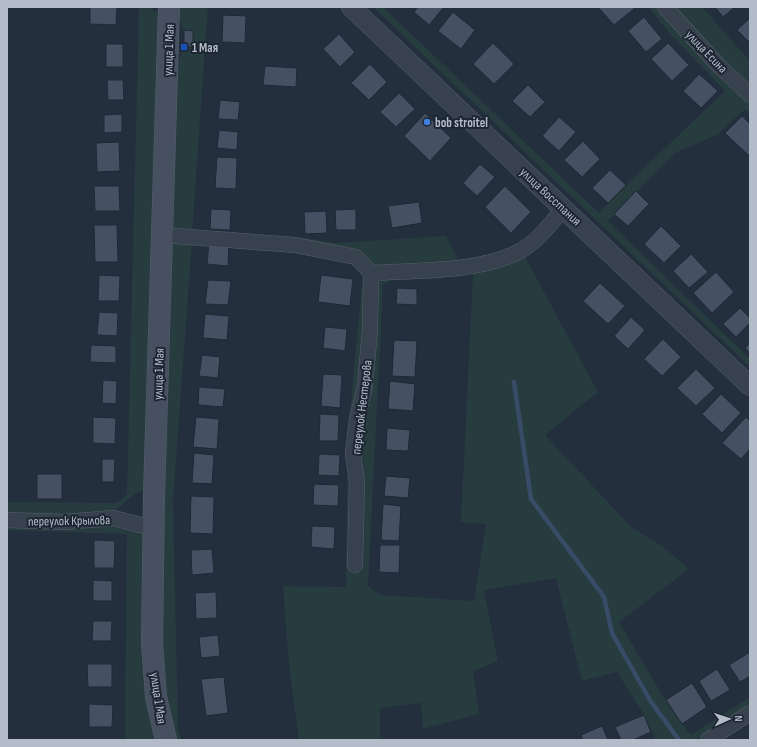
<svg xmlns="http://www.w3.org/2000/svg" width="757" height="747" font-family="'Sofia Sans Condensed',sans-serif">
<rect width="100%" height="100%" fill="#242f3e"/>
<path fill="#263c3f" fill-rule="evenodd" d="M139,7H152V11H157L161,22L149,488L136,493L113,512L64,516L7,514V502L117,503L127,494Z
M176,7H208L192,233L169,230L175,69L184,47H193V31L184,30L176,10Z
M373,7H383L599,213L626,185L725,91L669,33L649,7H658L750,102V114L745,109L718,134L675,153L608,221L750,359V367Z
M672,7H702L750,61V87Z
M200,231L304,238L335,243L446,236L459,262L374,268Z
M170,240L192,241L173,500L178,729L181,740H174L166,710L159,651Z
M525,257L598,392L545,435L632,528L662,546L689,569L619,622C642,660 663,701 691,735L750,697V704L695,740H656L644,715L617,672L582,681L556,578L484,590L498,661L473,671L479,714L423,729L421,703L380,708V740H299L289,665L283,586L346,587L348,439L355,357L363,276L355,261L367,275L357,454L375,288L381,279L493,268ZM473,273L461,522L486,524L474,601L380,595L368,586L383,285L392,280Z
M115,525L147,534L160,740H125L127,534L7,530V526Z"/>
<g fill="none" stroke-linecap="round" stroke-linejoin="round">
<path stroke="#394c67" stroke-width="4.5" d="M514,382L531,499L604,597L612,633L651,702L679,740"/>
</g>
<path fill="#455162" stroke="#1f2835" d="M90,7H117L116,25L90,24Z
M418,7H444L429,25L414,12Z
M598,7H634L635,8L614,25Z
M715,7H735L723,17Z
M453,12L475,30L461,49L438,31Z
M223,15L246,16L245,43L222,42Z
M644,17L662,39L646,52L628,31Z
M750,18V43L737,30Z
M184,30L193,31V48L184,47Z
M339,34L355,52L340,67L323,49Z
M493,43L514,64L494,84L473,64Z
M668,43L689,65L672,81L651,59Z
M106,44H123V67H106Z
M370,64L387,82L369,100L351,83Z
M265,66L297,68L296,87L263,85Z
M699,74L718,91L701,108L683,91Z
M107,80H123L124,100H108Z
M528,85L545,102L530,117L512,101Z
M399,93L415,109L396,127L380,112Z
M220,100L240,102L238,120L218,119Z
M425,113L451,138L430,161L404,136Z
M122,114V132L104,133V115Z
M742,116L750,124V153L748,155L725,133Z
M559,117L576,132L559,151L542,136Z
M219,130L238,132L237,150L217,148Z
M583,141L600,159L582,177L564,160Z
M119,142L120,171L97,172L96,143Z
M217,157L237,158L236,189L215,188Z
M480,164L495,177L477,196L463,183Z
M610,170L626,185L608,203L592,188Z
M94,186H119L120,211H95Z
M505,186L531,212L511,233L485,207Z
M636,191L649,204L628,226L614,214Z
M419,202L422,223L392,228L388,206Z
M211,209L231,210L230,230L210,229Z
M356,209V230H336L335,210Z
M326,211L327,233L305,234L304,212Z
M94,225H117L118,262H95Z
M661,226L681,246L664,263L644,244Z
M209,242L229,243L228,266L207,264Z
M691,254L708,272L689,288L673,271Z
M716,272L734,292L712,313L693,293Z
M99,275L120,276L119,301H98Z
M321,275L353,279L350,306L318,302Z
M208,280L231,281L228,305L205,304Z
M600,283L625,306L608,324L583,301Z
M397,288L417,289V305L396,304Z
M740,308L750,318V323L736,337L723,324Z
M99,312L118,313L117,336L97,335Z
M205,314L229,316L227,340L203,338Z
M631,317L645,330L628,349L614,336Z
M325,327L347,329L345,351L323,348Z
M663,339L681,357L662,376L644,359Z
M394,340L417,341L415,377L392,376Z
M750,343V353L745,348Z
M91,345L116,346V363L90,362Z
M202,355L220,357L218,378L199,376Z
M696,369L715,388L696,406L677,388Z
M323,374L342,375L340,408L321,406Z
M103,380L117,381L116,404L102,403Z
M390,381L415,384L413,411L388,409Z
M199,387L225,389L223,407L198,405Z
M721,394L741,413L722,433L702,414Z
M320,414L339,415L338,441H319Z
M93,417L116,418L115,444L93,443Z
M196,417L219,419L217,449L193,447Z
M746,417L750,421V449L741,459L722,443Z
M387,428L410,430L408,451L386,450Z
M194,453L214,455L212,484L192,483Z
M319,454L340,455L339,476L318,475Z
M102,459H115L114,482H102Z
M37,474H62V499H37Z
M386,476L410,478L408,498L384,496Z
M314,484L339,485L338,506L313,505Z
M191,496L214,497L213,534L190,533Z
M383,504L401,506L399,541L381,540Z
M312,526L335,527L334,549L311,547Z
M94,540L115,541L114,568H94Z
M380,545H400L399,573L379,572Z
M212,549L214,573L192,575L191,550Z
M93,580L112,581V601H93Z
M216,592L217,618L196,619L195,593Z
M93,621H112L111,641H92Z
M218,635L220,656L201,658L199,637Z
M750,652V676L740,682L729,665Z
M87,664H112V687H88Z
M717,669L730,690L711,701L699,681Z
M224,677L228,713L206,716L201,679Z
M692,683L707,707L682,724L666,700Z
M89,704L113,705L112,727H89Z
M644,715L651,732L633,740H621L615,727Z
M602,726L608,740H583L581,735Z"/>
<g fill="none" stroke-linecap="round" stroke-linejoin="round">
<g stroke="#565f6c" stroke-width="16">
<path id="minor" d="M665,7L718,65L750,95
M162,235L295,245L356,257L371,273L370,329L365,386L357,419L353,453L357,483L355,565
M371,273C417,270 476,273 518,252C537,243 550,224 564,208
M7,520L65,522L114,518L140,525L154,527
M708,740L750,713"/>
</g>
<g stroke="#565f6c" stroke-width="20">
<path id="tertiary" d="M351,7L750,386"/>
</g>
<g stroke="#565f6c" stroke-width="22">
<path id="secondary" d="M166,740L156,697L152,643L154,495L169,7"/>
</g>
<use href="#minor" stroke="#38414e" stroke-width="15"/>
<use href="#tertiary" stroke="#38414e" stroke-width="19"/>
<use href="#secondary" stroke="#465061" stroke-width="21"/>
</g>
<rect fill="#1a4fb4" stroke="#1d2633" stroke-width="1.5" x="180" y="43" width="8" height="8" rx="2"/>
<circle fill="#3f7fe0" stroke="#1d2633" stroke-width="1.5" cx="427" cy="122" r="4"/>
<g text-anchor="middle" stroke-width="4" stroke-linejoin="round" paint-order="stroke">
<g font-size="13" font-weight="bold" fill="#b4bcc9" stroke="#1d2633" text-anchor="start">
<text x="192" y="52">1 Мая</text>
<text x="435" y="127">bob stroitel</text>
</g>
<g font-size="13" fill="#b4bcc9" stroke="#1d2633">
<text transform="translate(168 50) rotate(-88)" y="5">улица 1 Мая</text>
<text transform="translate(707 51) rotate(46)" y="5">улица Есина</text>
<text transform="translate(551 196) rotate(43)" y="5">улица Восстания</text>
<text transform="translate(158 374) rotate(-88)" y="5">улица 1 Мая</text>
<text transform="translate(361 407) rotate(-83)" y="5">переулок Нестерова</text>
<text transform="translate(69 520) rotate(-1)" y="5">переулок Крылова</text>
<text transform="translate(159 698) rotate(82)" y="5">улица 1 Мая</text>
</g>
</g>
<rect width="757" height="747" fill="none" stroke="#b4bcc9" stroke-width="16"/>
<g transform="translate(729 719) rotate(87)" stroke="#1d2633" stroke-width="3" paint-order="stroke">
<path d="M0-3L7 15L0 10L-7 15Z" fill="#b4bcc9"/>
<text y="-6" font-size="11" font-weight="bold" text-anchor="middle" fill="#b4bcc9">N</text>
</g>
</svg>
